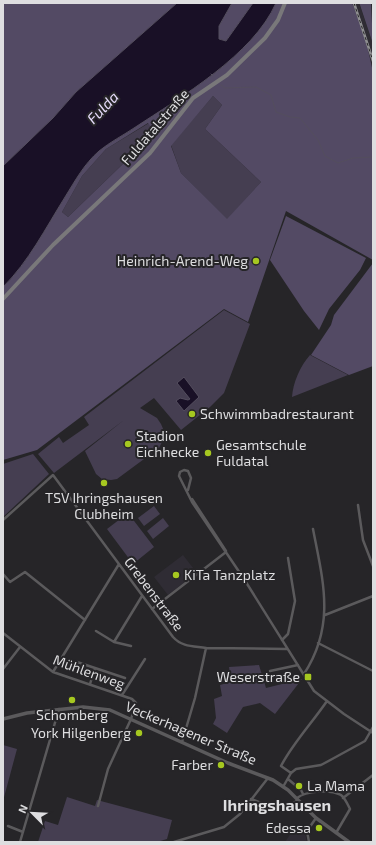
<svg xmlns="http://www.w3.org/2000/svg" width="376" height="845" font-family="'Exo 2',sans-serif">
<rect width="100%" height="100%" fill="#262528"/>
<path fill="#2f2c34" d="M352,3H359L373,44V72L367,45Z
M183,555L197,573L168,595L154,577Z
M295,827L305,833L307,842H285Z"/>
<path fill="#453e51" d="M213,96L222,105L205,129L261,182L227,220L181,173L171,145Z
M149,123L155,133L68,217L62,212L82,176L106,149Z
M224,310L250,324L224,393L210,407L181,430L154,398L140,408L157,418L161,424L164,431L163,440L159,448L117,479L111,480L102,479L96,474L85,451L124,420L54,473L38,454L59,437L63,443L89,425L84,417Z
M310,355L348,375L292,397C293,383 300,366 310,355Z
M33,454L49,474L3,517V464Z
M154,506L160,514L144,526L138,518Z
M128,513L154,547L133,564L107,529Z
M163,518L169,526L153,539L147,531Z
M259,665L266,688L302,679L275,714L260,703L243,707L227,733L213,724L216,718L214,699L222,696L220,685L231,682L229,667Z
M3,745L17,749L3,801Z
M67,797L95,806L97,800L172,820L167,839L157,842H38L45,821L58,825Z"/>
<path fill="#534a64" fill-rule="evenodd" d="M3,3H177L76,92L53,118L3,166Z
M232,3H253L226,41L219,39V26Z
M276,3H352L354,7L367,45L373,72V260L286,211L248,322L224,309L37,450L3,460V287C29,261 45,229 65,197C75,181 84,164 99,151C110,142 122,136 134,128C183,95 250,58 276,3ZM213,96L222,105L205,129L261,182L227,219L181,173L171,146ZM148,123L155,133L68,217L62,212L82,176L106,149Z
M359,3H371L373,44L360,5Z
M286,216L366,258L360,270L329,309L319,330L304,311L270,260Z
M373,263V366L349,375L311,355L331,325L334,315Z"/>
<path fill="#191026" stroke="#544e5e" d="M177,3H232L219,26V39L226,41L253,3H276C253,55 181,97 134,128C122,136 110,142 99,151C84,164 75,181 65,197C45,229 29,261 3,287V166L53,118L76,92Z
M184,377L199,397L184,411L176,401L180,398L188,400L190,399L177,383Z"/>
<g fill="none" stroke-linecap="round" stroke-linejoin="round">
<path stroke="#544e5e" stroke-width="1" d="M211,74L213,76
M221,85L225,88L256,87L271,95L276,112L290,117L300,118L318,140L325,156L338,163L353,158L372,157"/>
<path stroke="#5b5a5c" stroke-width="2.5" d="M188,490L191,478L188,471L184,470L180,472L179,476L192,502L244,579L314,691L344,714L373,733
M192,499L226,551
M358,505L363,540L373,566
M3,520L53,475L173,637C182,647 193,646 206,648L195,698L182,742
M3,574L10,582L25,572L85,620
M152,609L226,552
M325,615L373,596
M96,631L114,642L131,646
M3,633L53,672L132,699L136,703L131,719L108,769L98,806
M282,640L288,634L295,601L288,558
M114,642L142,596
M318,643L373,671
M206,648L287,649
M77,662L95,668
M3,669L20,647
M270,671L298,665
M53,672L119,564
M304,674C336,625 323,581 313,529
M90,684L95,668L125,678
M122,695L145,659
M291,773L281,766C293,743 312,723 327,701
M288,779L301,790L303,794
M283,787L291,773L296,769L321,765L334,758L365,741L373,727
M297,798C306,791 330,789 341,795C345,798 348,805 350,809L336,833
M343,798L373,775
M251,799L279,810H283L298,800
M8,826L23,832
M20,842L59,709
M174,842L224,827L240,814L268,778
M309,842L307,831L316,818"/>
<path stroke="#5b5a5c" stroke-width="3.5" d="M3,719L27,713L83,707L110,710L228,763L273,780L288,790L316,818L349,842"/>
<path stroke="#79787a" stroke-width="4" d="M3,299L53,245L150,153L193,98L227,75L265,38L278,20L285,3"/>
<g stroke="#8f8f91" stroke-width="2.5">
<path id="rail" d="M354,3L373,61"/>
</g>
<use href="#rail" stroke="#262528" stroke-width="1" stroke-dasharray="3" stroke-linecap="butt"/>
</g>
<g fill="#a6c820" stroke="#262528" stroke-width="1.5">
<circle cx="256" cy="261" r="4"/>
<circle cx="192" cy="414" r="4"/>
<circle cx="128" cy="444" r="4"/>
<circle cx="208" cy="453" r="4"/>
<circle cx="104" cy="483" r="4"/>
<circle cx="176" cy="575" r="4"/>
<rect x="304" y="673" width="8" height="8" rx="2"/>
<circle cx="72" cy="700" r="4"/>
<circle cx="139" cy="733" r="4"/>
<circle cx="221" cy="765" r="4"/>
<circle cx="299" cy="786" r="4"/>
<circle cx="319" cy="828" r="4"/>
</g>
<g text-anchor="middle" stroke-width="4" stroke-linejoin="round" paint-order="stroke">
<g font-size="14" fill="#dedee0" stroke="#262528">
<text transform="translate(155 127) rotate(-49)" y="5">Fuldatalstraße</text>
<text transform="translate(154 594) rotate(53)" y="5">Grebenstraße</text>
<text transform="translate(89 672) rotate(20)" y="5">Mühlenweg</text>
<text transform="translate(191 733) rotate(23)" y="5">Veckerhagener Straße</text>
</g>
<g font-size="14" fill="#dedee0" stroke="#262528" text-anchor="end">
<text x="248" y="266">Heinrich-Arend-Weg</text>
<text x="200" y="419" text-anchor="start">Schwimmbadrestaurant</text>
<text x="136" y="441" text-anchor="start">Stadion<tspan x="136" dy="16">Eichhecke</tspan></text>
<text x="216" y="450" text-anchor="start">Gesamtschule<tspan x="216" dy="16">Fuldatal</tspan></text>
<text x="104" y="503" text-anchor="middle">TSV Ihringshausen<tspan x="104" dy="16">Clubheim</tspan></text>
<text x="184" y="580" text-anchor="start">KiTa Tanzplatz</text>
<text x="300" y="682">Weserstraße</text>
<text x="72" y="720" text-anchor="middle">Schomberg</text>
<text x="131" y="738">York Hilgenberg</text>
<text x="213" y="770">Farber</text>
<text x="307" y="791" text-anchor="start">La Mama</text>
<text x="311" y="833">Edessa</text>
</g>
<g font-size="15" font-style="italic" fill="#e6dbfb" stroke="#262528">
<text transform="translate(103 108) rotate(-46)" y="5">Fulda</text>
</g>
<g font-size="16" font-weight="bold" fill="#dedee0" stroke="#262528">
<text x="277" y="811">Ihringshausen</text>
</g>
</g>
<rect width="376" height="845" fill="none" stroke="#dedee0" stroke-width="8"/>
<g transform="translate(32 813) rotate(294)" stroke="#262528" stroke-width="3" paint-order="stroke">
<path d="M0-3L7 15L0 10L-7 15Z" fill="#dedee0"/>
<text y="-6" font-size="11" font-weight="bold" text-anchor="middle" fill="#dedee0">N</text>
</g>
</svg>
